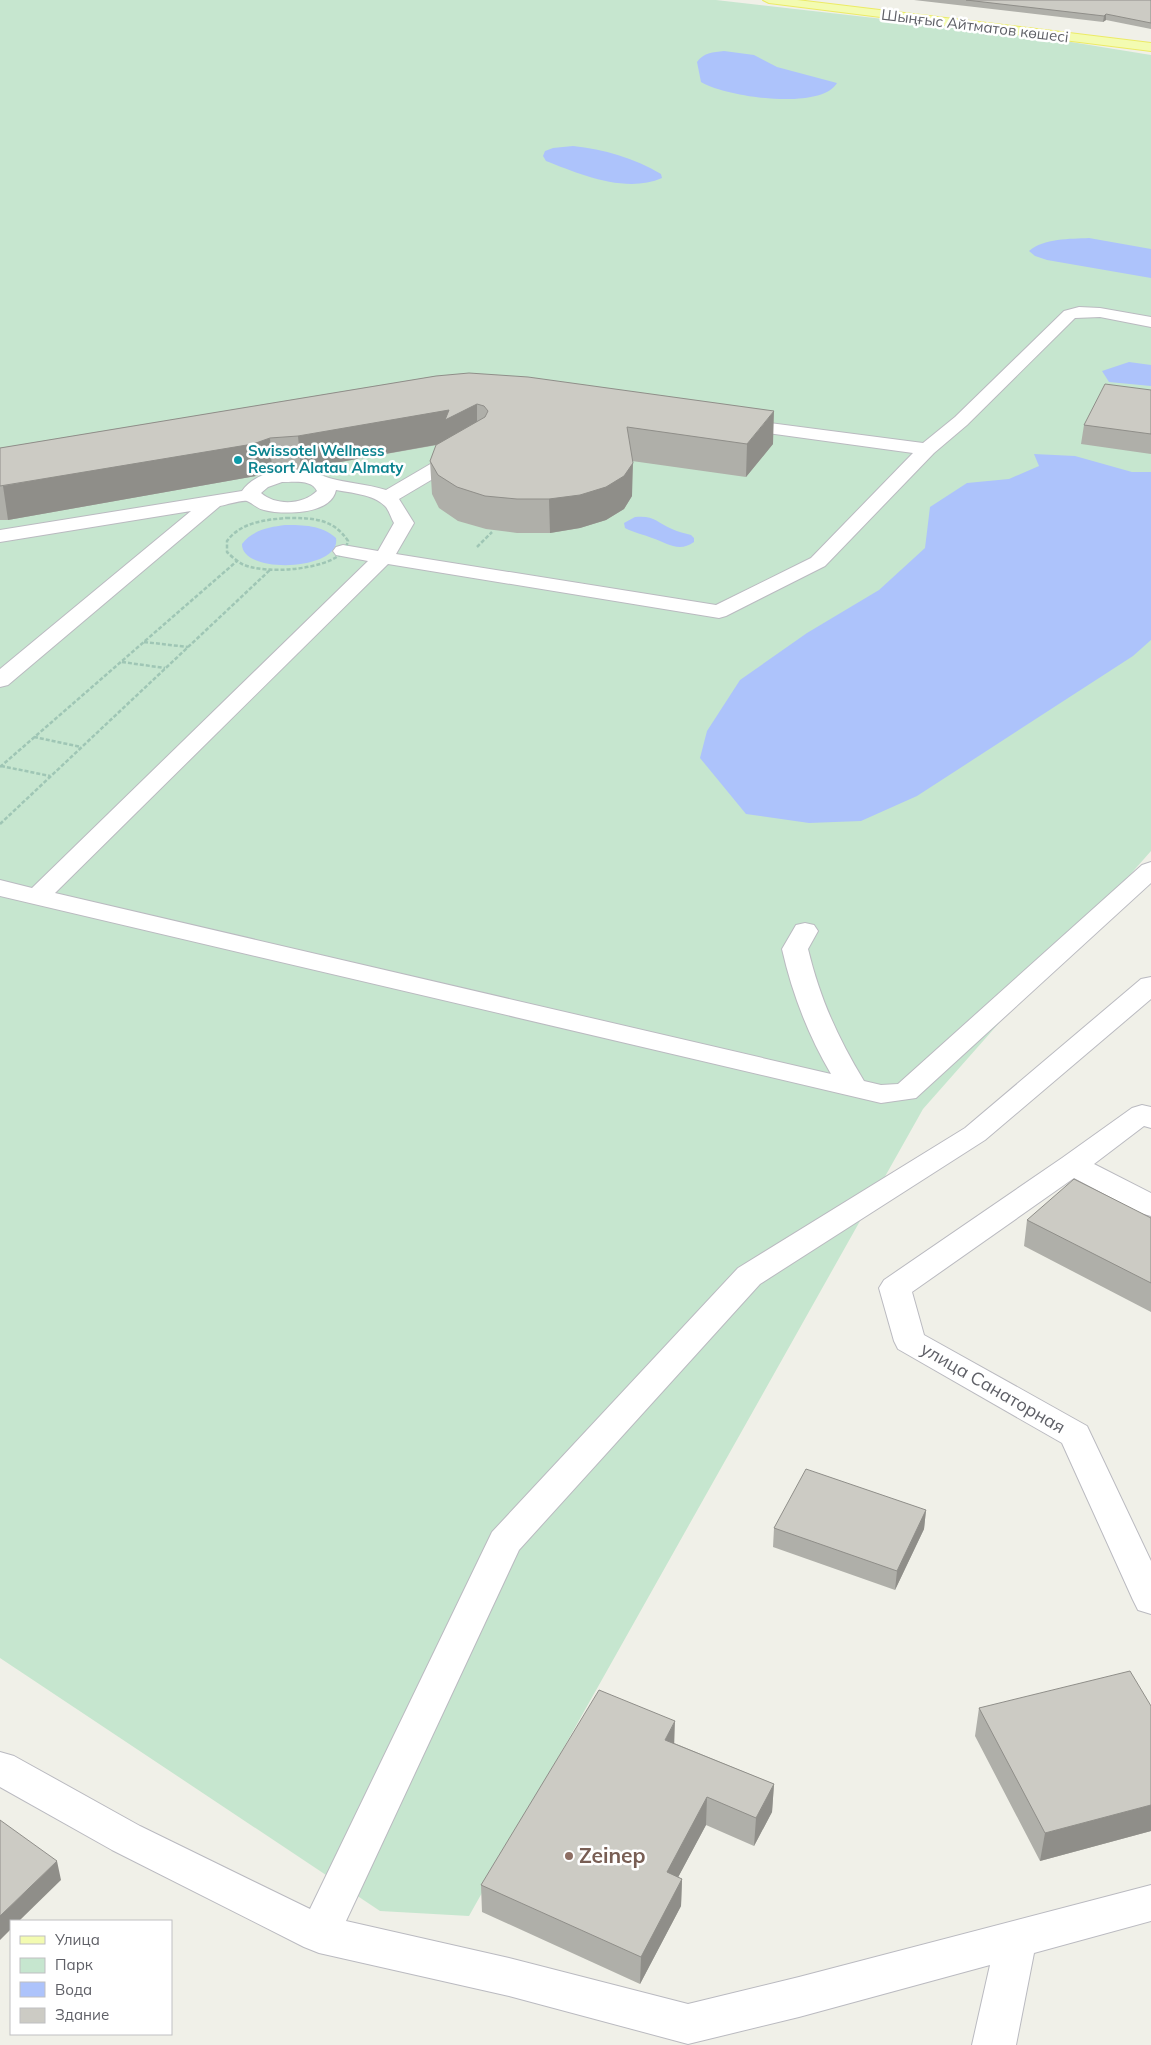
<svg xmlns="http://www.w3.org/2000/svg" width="1151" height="2045" font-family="Mulish,sans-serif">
<rect width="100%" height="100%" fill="#f0f0e8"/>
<path fill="#c6e6cf" d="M0,0H716L1034,36L1151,55V851L923,1109L469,1916L380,1911L0,1658Z"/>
<path fill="#adc3fb" d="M724,51L754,55L777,67L837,83C821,111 725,97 701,82L697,62C703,53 713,52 724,51Z
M573,146C604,149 634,158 661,174L662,178C626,194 579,174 546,161L543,156L545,151L553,148Z
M1089,238L1151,249V278L1047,260L1035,256L1029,251C1044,238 1070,239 1089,238Z
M1129,362L1151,365V386L1109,382L1102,371Z
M1034,454L1075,456L1132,472H1151V640L1133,656L917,796L861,821L809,823L746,814L700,758L707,731L740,680L807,633L879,590L925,548L930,507L967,483L1009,479L1039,466Z
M635,517C654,515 656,522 672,529C678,532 685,533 691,535L694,538V542C679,553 667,543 652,538C643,534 634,533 625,528L624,523Z
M285,525C303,525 322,525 336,538C342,571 241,575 242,544C252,530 270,527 285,525Z"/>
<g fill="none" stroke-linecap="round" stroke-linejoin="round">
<g stroke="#babac0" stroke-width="2">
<path id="minor" d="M1079,307L1100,308L1151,317V327L1100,317L1075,318L967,425L934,453L825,566L726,616L719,618L388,564L55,893L831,1074C808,1035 792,993 782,949L796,925L805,923L814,925L818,931L808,949C820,999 838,1038 864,1081L881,1085L898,1084L1142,865L1151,862V883L916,1098L881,1103L0,896V880L32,888L368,561L336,555L333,551L336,547L343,545L378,551L394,523C391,518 389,510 385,506C373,494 351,493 336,490C331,515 283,515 264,510C258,509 252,503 247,501C240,500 227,505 220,506L8,685L0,687V669L191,511L0,542V530L242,491C256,471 287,467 310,472C317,473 322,476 329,478C347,483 367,484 386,490L456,449L463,447L470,449L472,453L470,457L399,499L414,523L396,554L716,605L811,558L913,453L738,429L732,428L729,424L732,420L738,419L923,443L955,417L1064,311ZM282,482C293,482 312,479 317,491C303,505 276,506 261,493L268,487Z
M1151,977V999L985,1140L760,1284L519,1550L346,1921L509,1958L688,2004L799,1977L1151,1885V1921L1034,1953L1016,2045H972L990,1965L799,2017L688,2044L509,1996L319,1953L304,1947L112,1850L0,1787V1752L14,1756L140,1826L310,1909L492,1532L738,1268L965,1128L1141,979Z
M1142,1105L1151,1107V1128L1144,1126L1094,1164L1151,1193V1216L1140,1213L1074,1178L912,1292L924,1335L1087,1426L1151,1561V1614L1138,1610L1133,1600L1062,1443L898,1349L894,1341L879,1288L884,1280L1062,1158L1132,1108Z"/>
</g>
<g stroke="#eceb65" stroke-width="2">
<path id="major" d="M763,0H797L1151,43V51L769,3Z"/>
</g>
<path stroke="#9fc6b5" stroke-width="2.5" stroke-dasharray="4 2" stroke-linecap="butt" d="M286,518C312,518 333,518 348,541C347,544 346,549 343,552C326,570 265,575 242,564C237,561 231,556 227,552V541C241,522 265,520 286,518Z
M477,547L492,532
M144,642L188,647
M122,662L165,668
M34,737L81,747
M1,766L50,776
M0,767L237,561
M0,824L271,569"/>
<use href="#minor" fill="#fff" fill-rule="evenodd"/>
<use href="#major" fill="#f3fbb1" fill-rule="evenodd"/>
</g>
<path fill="#afafa9" d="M914,0H1151V29L1106,20L1103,22Z
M436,376L773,444L746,477L632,461V496L624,509L606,520L580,528L550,533H517L486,529L458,521L439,508L432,494L430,461L437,445L301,469L272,470L256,476L8,520H0V448Z
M1151,390V454L1081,444L1084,425Z
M1151,1218V1312L1024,1246L1027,1220Z
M926,1510L924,1529L895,1590L773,1547L774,1528Z
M1151,1706V1831L1040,1861L975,1736L979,1708Z
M674,1743L774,1784L772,1812L754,1846L706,1825L678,1877L682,1879L681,1906L640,1984L482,1912L481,1885Z"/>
<path fill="#8f8e89" d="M1106,14V20L1103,22L1104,16Z
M477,404V436L446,443L301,469L298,436Z
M774,411L773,444L746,477L747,444Z
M270,438L272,470L256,476L8,520L3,486Z
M633,463L632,496L624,509L606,520L580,528L550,533L549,499Z
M926,1510L924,1529L895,1590L897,1571Z
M675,1721L674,1749L665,1740Z
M774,1784L772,1812L754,1846L756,1818Z
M707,1797L706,1825L666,1900L667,1872Z
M1151,1805V1831L1040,1861L1045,1833Z
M57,1861L61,1880L19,1921H11V1929L0,1940V1916Z
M682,1879L681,1906L640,1984L641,1957Z"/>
<path fill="#cccbc4" stroke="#8f8e89" d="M966,0H1151V23L1106,14L1104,16Z
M469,373L528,377L774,411L747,444L627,427L633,463L624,476L606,487L580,495L549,499H517L485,496L457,487L438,475L430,461L436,445L485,417L488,411L484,406L477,404L445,420L449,410L298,436L270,438L253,444L0,486V448L436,376Z
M1105,384L1151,390V434L1084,425Z
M1074,1179L1151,1218V1283L1027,1220Z
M806,1469L926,1510L897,1571L774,1528Z
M1130,1671L1151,1706V1805L1045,1833L979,1708Z
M599,1690L675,1721L665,1740L774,1784L756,1818L707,1797L667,1872L682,1879L641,1957L481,1885Z
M0,1820L57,1861L0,1916Z"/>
<circle fill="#0f9aa8" stroke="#fff" stroke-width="2" cx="238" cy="460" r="5"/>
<circle fill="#8d6e63" stroke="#fff" stroke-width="2" cx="569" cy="1856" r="5"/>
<g text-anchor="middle" stroke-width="5" stroke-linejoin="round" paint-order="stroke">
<g font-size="15" fill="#5f6067" stroke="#fff">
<text transform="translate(975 26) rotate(7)" y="5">Шыңғыс Айтматов көшесі</text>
</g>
<g font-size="15" font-weight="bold" fill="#0d838f" stroke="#fff" text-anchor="start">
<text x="248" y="456">Swissotel Wellness<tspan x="248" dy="17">Resort Alatau Almaty</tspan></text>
</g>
<g font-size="18" fill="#5f6067" stroke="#fff">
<text transform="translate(993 1388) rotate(30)" y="6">улица Санаторная</text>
</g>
<g font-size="21" font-weight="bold" fill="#785e54" stroke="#fff" text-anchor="start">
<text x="579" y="1863">Zeinep</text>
</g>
</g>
<rect x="10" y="1920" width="162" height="115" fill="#ffffff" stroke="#bfbfc2"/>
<rect x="20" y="1936" width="25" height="8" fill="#f3fbb1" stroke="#bfbfc2"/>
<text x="55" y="1945" font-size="15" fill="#5f6067">Улица</text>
<rect x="20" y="1958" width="25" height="15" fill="#c6e6cf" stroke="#bfbfc2"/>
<text x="55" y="1970" font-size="15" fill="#5f6067">Парк</text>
<rect x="20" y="1982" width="25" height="15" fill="#adc3fb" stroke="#bfbfc2"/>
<text x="55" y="1995" font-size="15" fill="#5f6067">Вода</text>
<rect x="20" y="2008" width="25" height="15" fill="#cccbc4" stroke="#bfbfc2"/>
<text x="55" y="2020" font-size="15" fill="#5f6067">Здание</text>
</svg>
